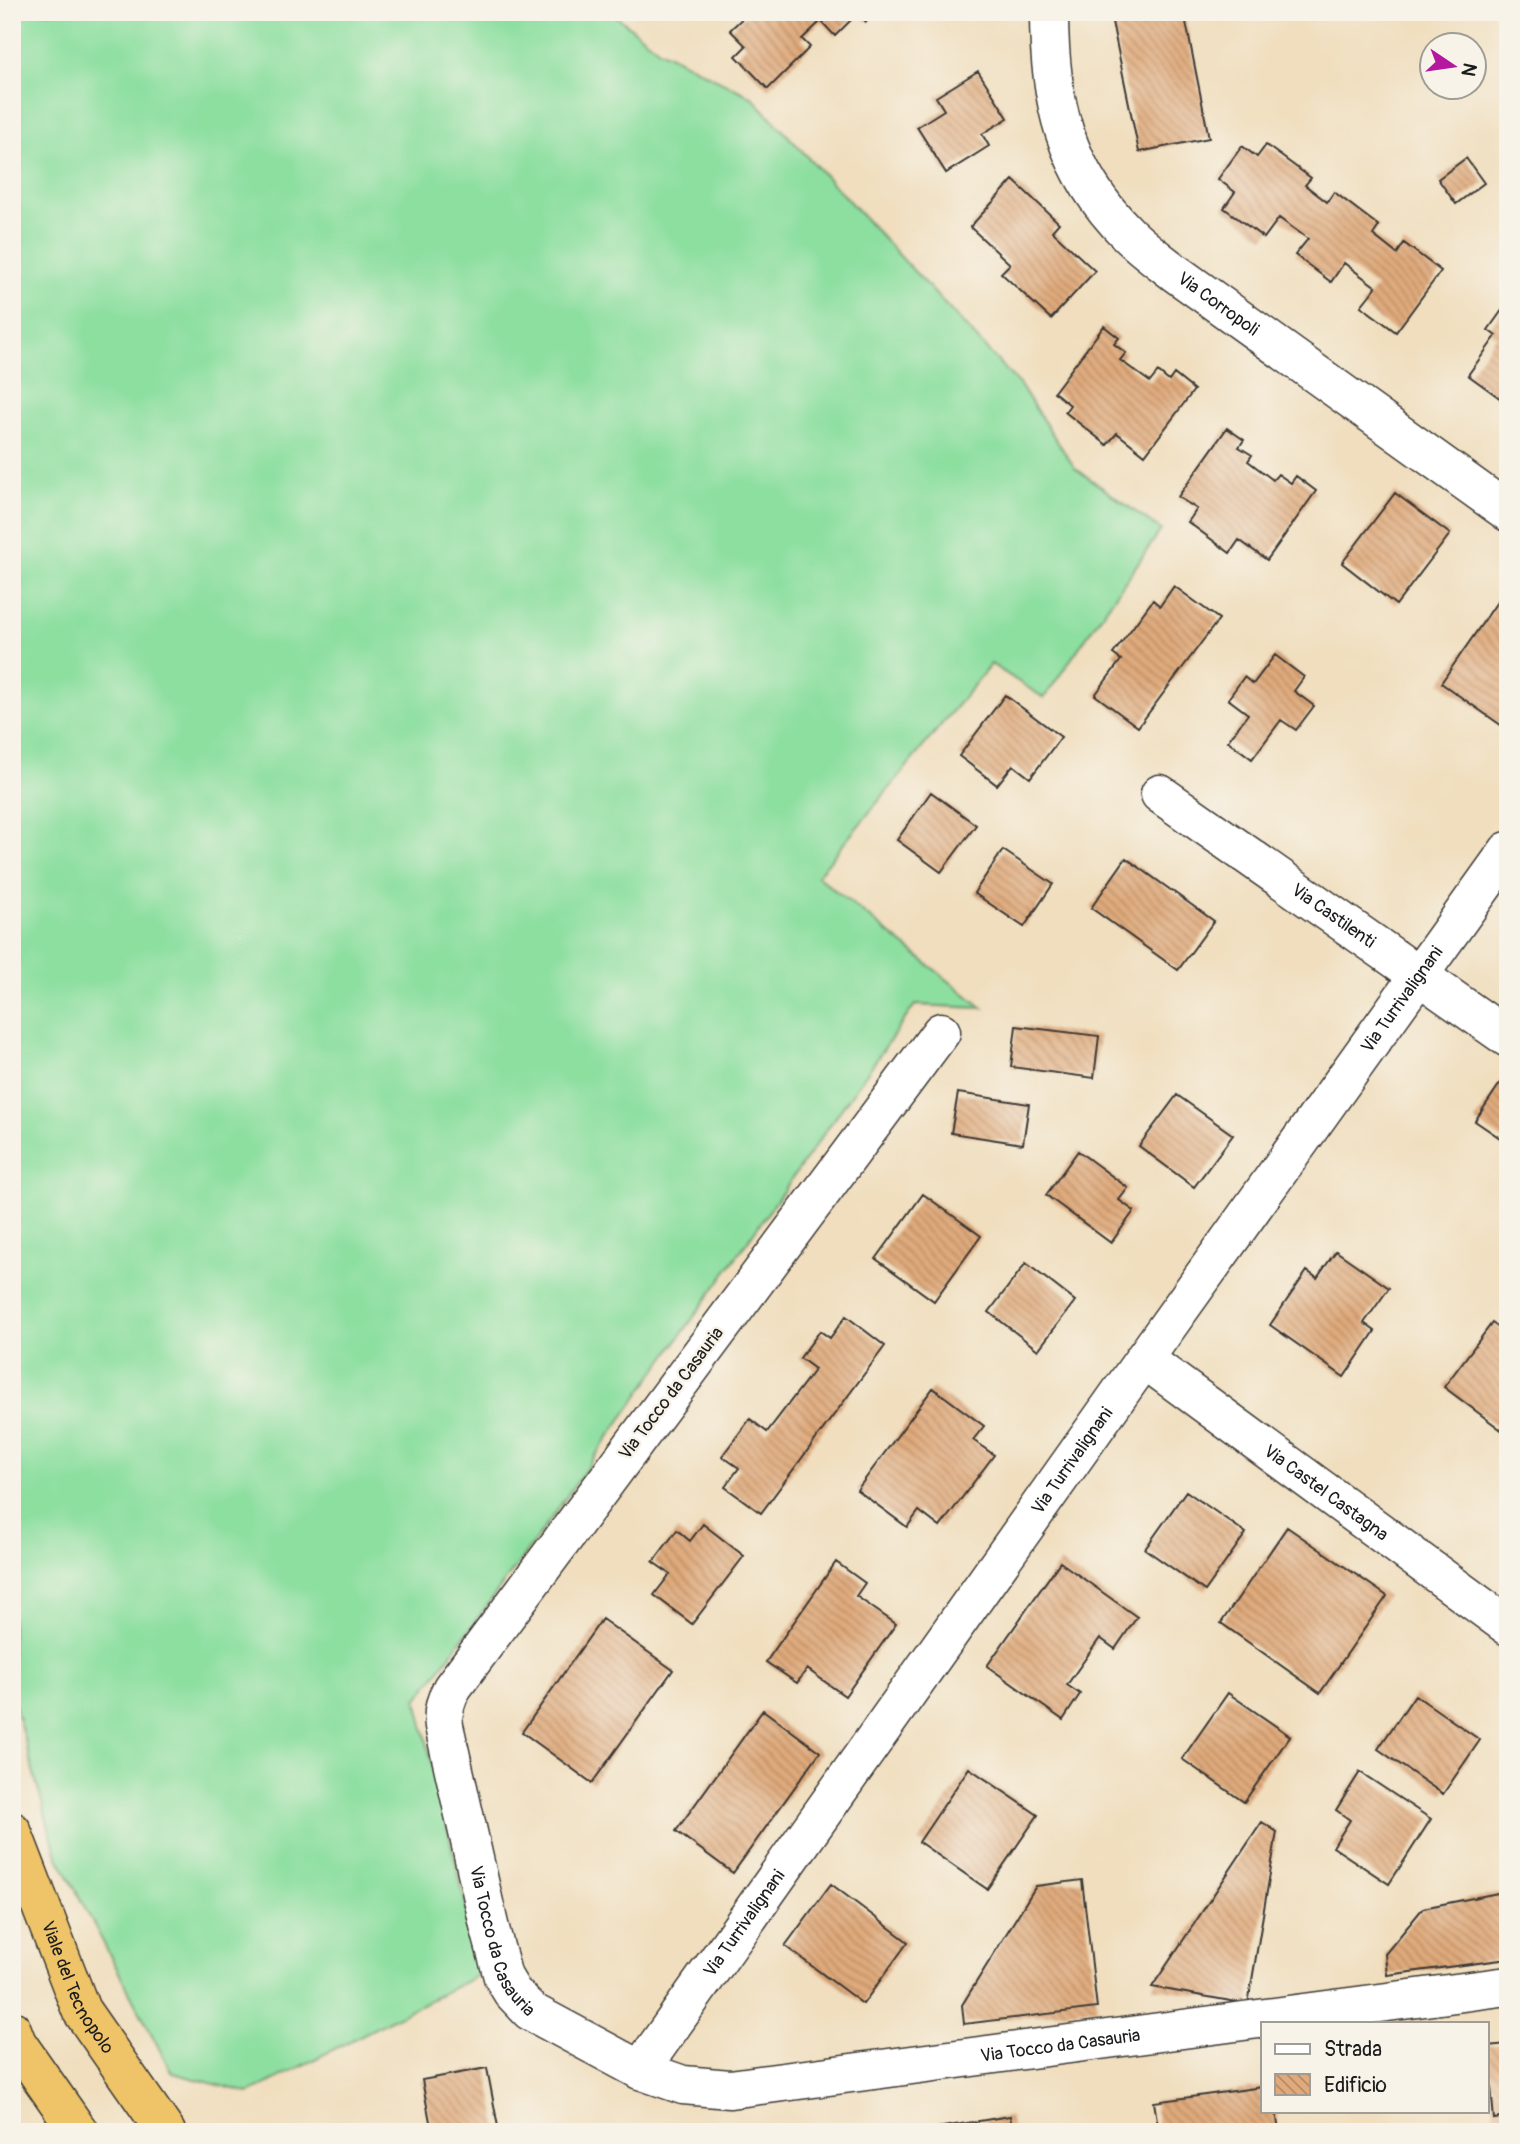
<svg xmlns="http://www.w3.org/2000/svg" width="1520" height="2144" font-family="Pangolin,sans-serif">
<defs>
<pattern id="building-back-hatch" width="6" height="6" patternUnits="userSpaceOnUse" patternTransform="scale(1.75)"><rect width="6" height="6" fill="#e0aa7c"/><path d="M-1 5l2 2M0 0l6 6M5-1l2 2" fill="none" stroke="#b58a65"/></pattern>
</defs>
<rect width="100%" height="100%" fill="#f7f3e8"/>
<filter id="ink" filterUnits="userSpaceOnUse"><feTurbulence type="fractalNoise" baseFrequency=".0143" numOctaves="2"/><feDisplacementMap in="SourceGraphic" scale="14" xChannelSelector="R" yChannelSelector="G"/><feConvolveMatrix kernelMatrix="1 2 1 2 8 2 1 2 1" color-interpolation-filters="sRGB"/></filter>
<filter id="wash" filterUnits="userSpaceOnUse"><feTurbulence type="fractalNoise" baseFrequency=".00686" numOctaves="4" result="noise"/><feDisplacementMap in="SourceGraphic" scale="28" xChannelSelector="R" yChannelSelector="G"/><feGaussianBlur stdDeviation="1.57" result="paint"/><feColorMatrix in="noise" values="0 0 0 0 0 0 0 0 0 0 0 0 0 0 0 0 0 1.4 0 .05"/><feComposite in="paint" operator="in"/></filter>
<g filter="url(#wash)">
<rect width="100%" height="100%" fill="#f0debe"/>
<path fill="#8ddfa0" stroke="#547e5e" stroke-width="2" d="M12,12H611L659,50L752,97L1019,384L1075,468L1161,530L1044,698L991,664L817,876L983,1008L915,1005L545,1527L417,1700L482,1973L249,2093L172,2073L56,1853L12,1695Z"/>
<g id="blocks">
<path fill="url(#building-back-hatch)" d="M749,12H876L866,22L858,13L835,36L821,21L802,39L810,47L768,89L736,56L746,46L730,30Z
M1110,12H1184L1209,138L1139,152Z
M978,71L1008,118L982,134L989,146L946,173L917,127L944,110L936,97Z
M1266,145L1311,178L1305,185L1327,202L1334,192L1379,226L1373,235L1397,254L1404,243L1441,271L1396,332L1361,306L1376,287L1344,263L1331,282L1295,255L1308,239L1279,218L1264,238L1224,208L1235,192L1218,179L1242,146L1257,157Z
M1466,158L1484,183L1456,204L1438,179Z
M1013,180L1059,223L1052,231L1095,271L1051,319L1001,273L1010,264L970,227Z
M1505,306L1508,308V404L1468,375L1496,336L1488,330Z
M1104,326L1119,338L1114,344L1126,353L1120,360L1150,382L1158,372L1169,381L1174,374L1194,390L1145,455L1117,433L1107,445L1065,412L1070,405L1054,392Z
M1227,428L1244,440L1239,447L1252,455L1248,461L1273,480L1278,474L1291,483L1296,476L1316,491L1267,560L1239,540L1230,553L1188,522L1197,509L1178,497Z
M1395,493L1450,534L1396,605L1342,563Z
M1174,586L1219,619L1138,727L1095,695L1121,660L1113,654L1153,600L1160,606Z
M1504,592L1508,595V730L1441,683Z
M1275,655L1304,677L1294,691L1314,706L1296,730L1281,720L1252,759L1228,741L1248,714L1228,699L1244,677L1253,684Z
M1005,695L1061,737L1030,778L1013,765L997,785L959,756Z
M931,792L976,825L941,872L897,840Z
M1003,850L1053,884L1024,927L974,893Z
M1126,858L1214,921L1178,970L1091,908Z
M1016,1026L1099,1036L1094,1078L1011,1067Z
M1501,1082L1508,1087V1139L1506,1142L1475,1121Z
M958,1093L1029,1104L1023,1144L951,1133Z
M1177,1095L1233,1135L1194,1187L1139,1146Z
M1078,1151L1128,1188L1119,1200L1134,1211L1111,1243L1046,1195Z
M923,1194L981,1236L934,1301L876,1259Z
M1336,1251L1389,1288L1364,1323L1375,1331L1344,1377L1270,1325L1307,1271L1317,1278Z
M1026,1263L1075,1301L1038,1350L989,1312Z
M846,1316L885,1346L761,1513L725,1487L739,1468L722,1456L750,1419L767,1432L815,1369L800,1358L820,1331L830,1338Z
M1492,1323L1508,1335V1435L1444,1387Z
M933,1388L984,1426L973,1440L994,1455L940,1527L919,1511L907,1527L857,1490Z
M1186,1491L1246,1533L1205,1591L1145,1549Z
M703,1524L744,1556L692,1624L654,1595L670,1574L653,1562L677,1530L690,1541Z
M1287,1527L1387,1596L1320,1693L1221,1623Z
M836,1562L865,1583L856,1596L896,1624L845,1696L807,1669L797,1683L766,1662Z
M1060,1562L1137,1617L1115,1649L1100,1638L1067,1685L1080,1694L1063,1720L987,1666Z
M602,1619L673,1670L592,1783L522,1732Z
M1228,1693L1290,1736L1244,1802L1182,1759Z
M1415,1695L1480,1740L1443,1794L1378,1749Z
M763,1710L820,1752L733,1873L676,1831Z
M969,1768L1038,1815L987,1889L919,1842Z
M1360,1772L1431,1819L1389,1884L1333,1847L1350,1820L1336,1810Z
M1262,1822L1277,1832L1248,2004L1152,1987Z
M1082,1880L1097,2008L964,2024L962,2005L1036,1886Z
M831,1884L908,1942L863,2004L785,1946Z
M1508,1891V1959L1387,1975L1385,1954L1423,1908Z
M1508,2044V2117L1494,2119L1487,2046Z
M487,2068L499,2132H432L422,2080Z
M1263,2087V2111H1276L1279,2132H1159L1154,2102Z
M1010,2116L1013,2132H924V2130Z"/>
</g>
</g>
<g filter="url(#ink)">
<use href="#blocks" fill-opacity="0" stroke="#3c3934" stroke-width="2"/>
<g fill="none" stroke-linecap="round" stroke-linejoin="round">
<g stroke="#3c3934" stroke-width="41">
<g id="minor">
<path id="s1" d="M1049,12C1049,100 1064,170 1128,234C1142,248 1159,260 1174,272L1508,512"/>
<path id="s2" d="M1160,794L1508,1038"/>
<path id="s3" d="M941,1032L452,1688C445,1701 442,1712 444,1726L489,1925L503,1977L512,1992L530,2011L640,2070L683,2085L730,2089L1508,1986"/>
<path id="s4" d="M1144,1359L1508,1626"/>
<path id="s5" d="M640,2070L1144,1359L1508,851"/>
</g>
</g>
<g stroke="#3c3934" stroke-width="41">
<g id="highway">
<path id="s6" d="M12,1831L81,2010L166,2132"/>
<path d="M12,2030L17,2043L79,2132"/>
</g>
</g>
<use href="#minor" stroke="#fff" stroke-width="38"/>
<use href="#highway" stroke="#efc469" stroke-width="38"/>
</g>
</g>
<g text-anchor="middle" stroke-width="5" stroke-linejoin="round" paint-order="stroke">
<g font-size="18" fill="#1c1c1c" stroke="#f7f3e8">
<text dy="6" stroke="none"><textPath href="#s1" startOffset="357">Via Corropoli</textPath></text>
<text dy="6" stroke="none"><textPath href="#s2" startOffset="212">Via Castilenti</textPath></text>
<text dy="6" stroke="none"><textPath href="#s5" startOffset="1314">Via Turrivalignani</textPath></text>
<text transform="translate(671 1393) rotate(-53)" y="6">Via Tocco da Casauria</text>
<text dy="6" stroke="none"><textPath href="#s5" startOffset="747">Via Turrivalignani</textPath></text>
<text dy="6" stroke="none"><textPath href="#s4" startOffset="226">Via Castel Castagna</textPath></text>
<text dy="6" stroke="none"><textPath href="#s5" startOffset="180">Via Turrivalignani</textPath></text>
<text dy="6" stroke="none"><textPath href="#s3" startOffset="1082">Via Tocco da Casauria</textPath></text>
<text dy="6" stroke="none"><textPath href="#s6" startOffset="170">Viale del Tecnopolo</textPath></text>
<text dy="6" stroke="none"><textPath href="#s3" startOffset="1710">Via Tocco da Casauria</textPath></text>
</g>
</g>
<rect width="1520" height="2144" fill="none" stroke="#f7f3e8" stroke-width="42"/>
<rect x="1261" y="2022" width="228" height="91" fill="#f7f3e8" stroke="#9f9d96" stroke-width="2"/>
<rect x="1275" y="2044" width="35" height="10" fill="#ffffff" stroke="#9f9d96" stroke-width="2"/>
<text x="1324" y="2056" font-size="21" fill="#1c1c1c">Strada</text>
<rect x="1275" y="2074" width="35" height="21" fill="url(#building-back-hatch)" stroke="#9f9d96" stroke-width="2"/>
<text x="1324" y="2092" font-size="21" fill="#1c1c1c">Edificio</text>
<g transform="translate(1453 66) rotate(103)"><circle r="33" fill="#f7f3e8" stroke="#9f9d96" stroke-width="2"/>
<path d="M0-5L12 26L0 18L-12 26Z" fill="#b5179e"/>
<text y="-10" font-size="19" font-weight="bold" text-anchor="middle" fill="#1c1c1c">N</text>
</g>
</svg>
